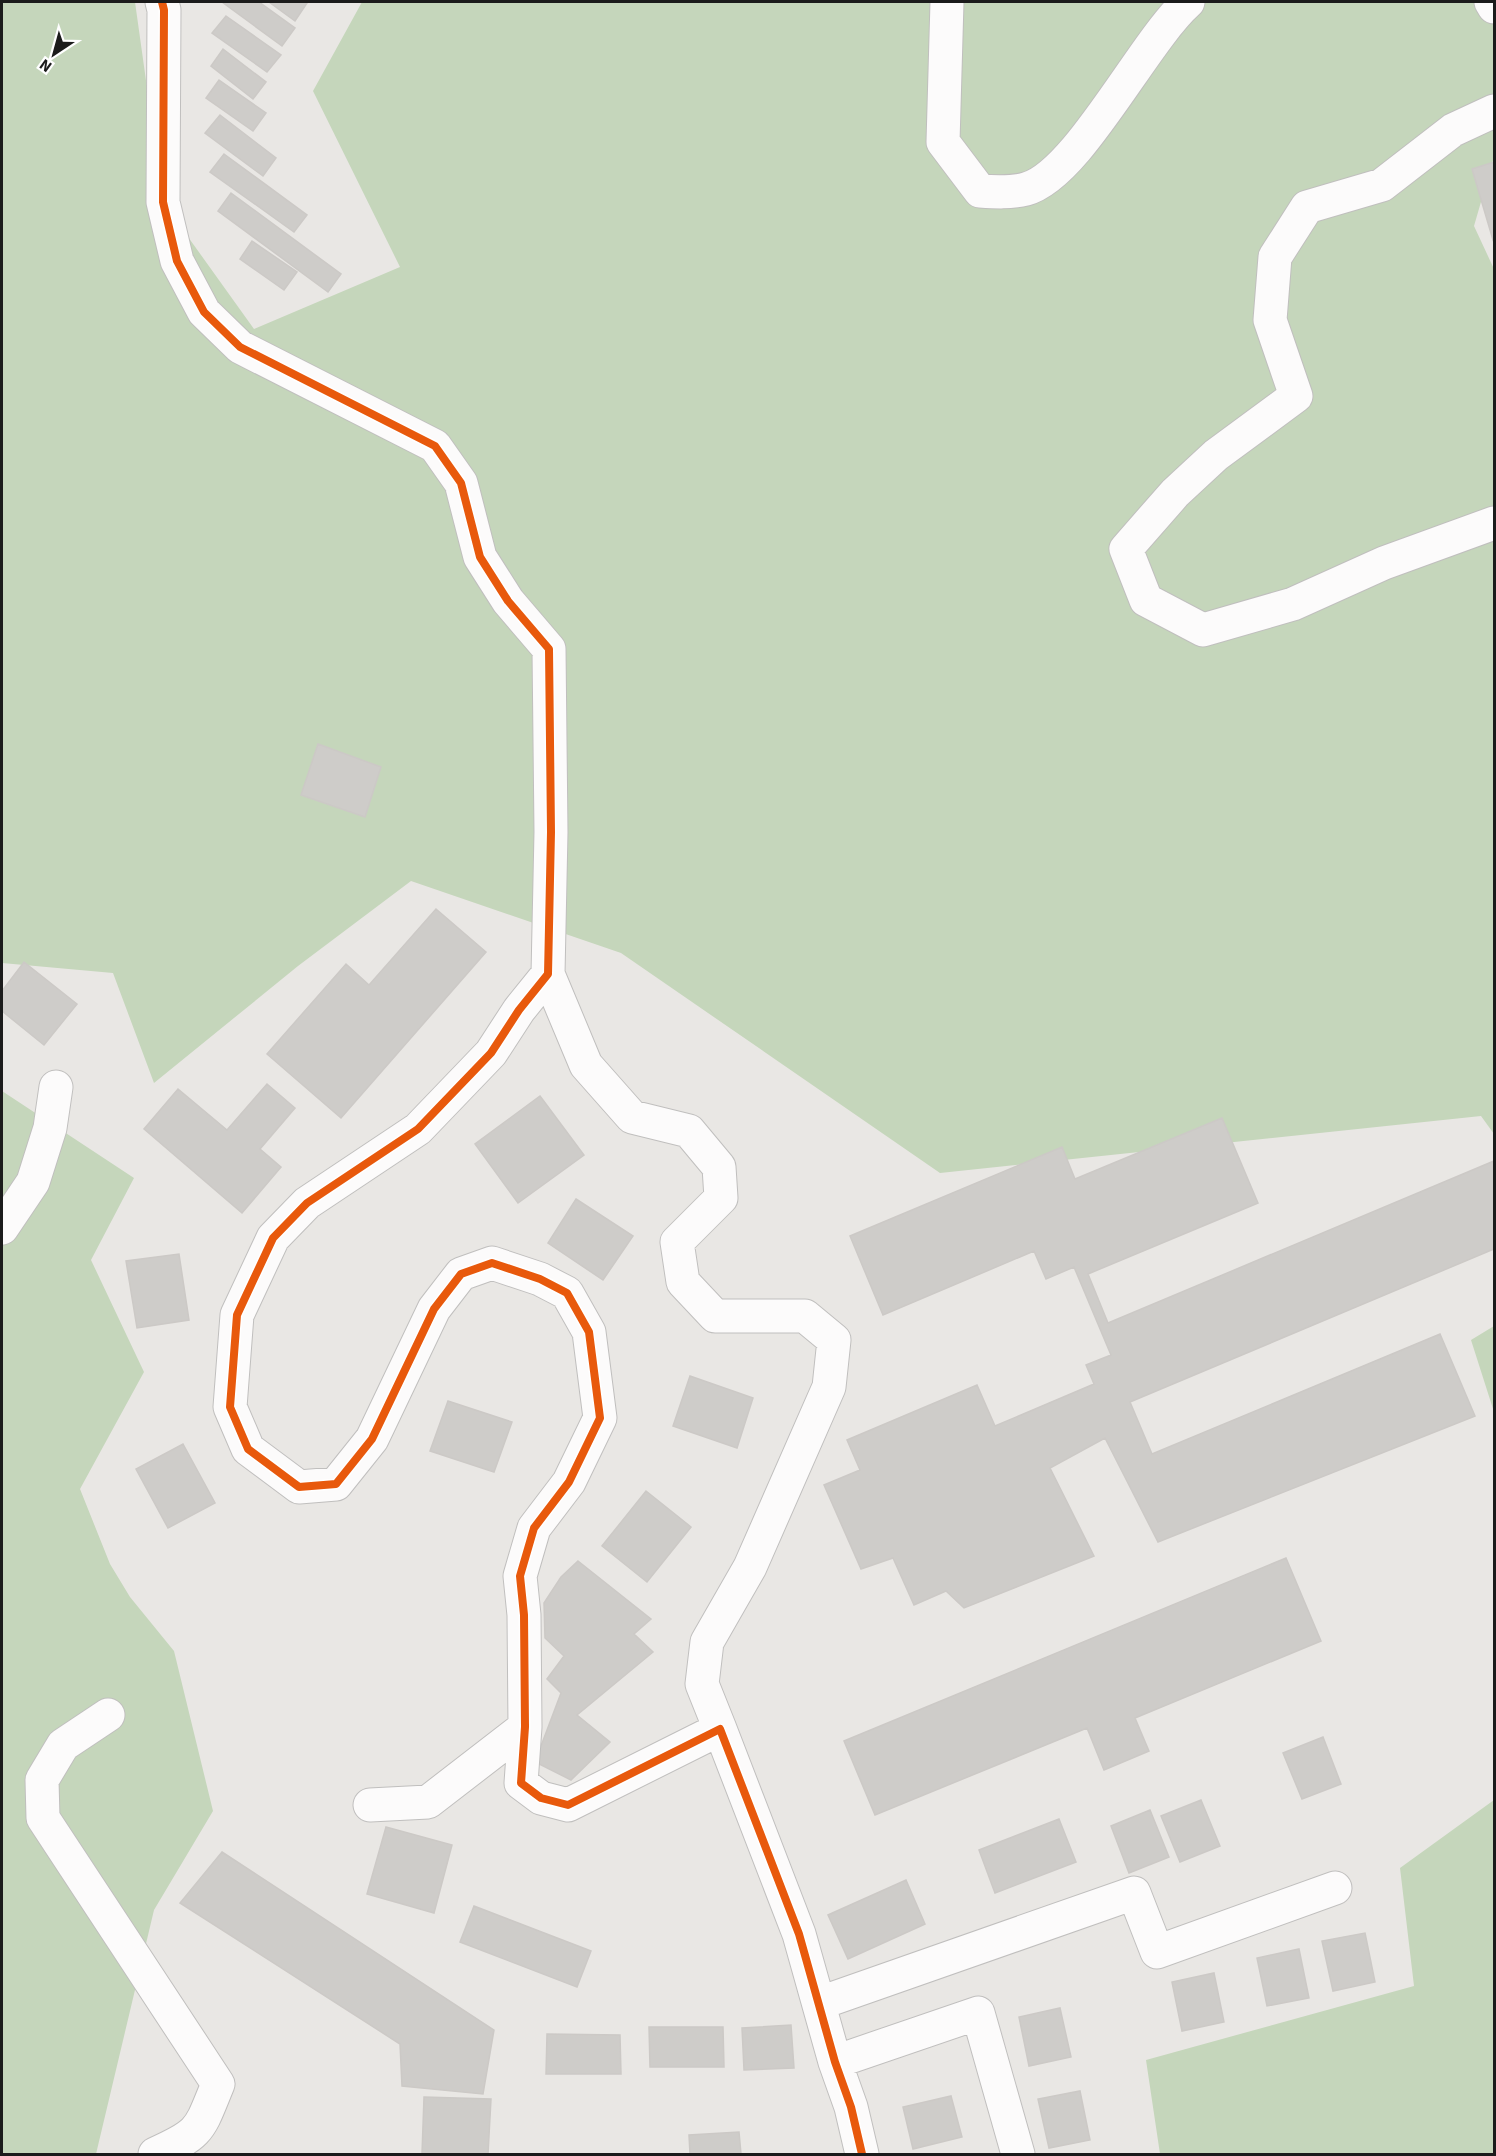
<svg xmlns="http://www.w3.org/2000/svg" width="1496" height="2156" font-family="'Source Sans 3',sans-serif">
<rect width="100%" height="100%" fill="#e9e7e4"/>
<path fill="#c5d6bb" d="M2,2H135L163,202L254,329L400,267L313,91L362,2H1494V157L1474,226L1494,269V1134L1481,1116L940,1173L621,953L411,881L298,966L154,1083L113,973L2,963Z
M2,1091L134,1178L91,1260L144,1372L80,1489L110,1564L130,1597L174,1651L213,1811L154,1910L96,2154H2Z
M1494,1326V1412L1471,1340Z
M1494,1800V2154H1160L1146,2060L1414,1986L1400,1868Z"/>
<path fill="#ceccc9" stroke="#ccc9c6" stroke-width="1.5" d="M222,2H259L295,28L282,46Z
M269,2H306L307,3L295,21Z
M226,16L281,55L267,72L212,33Z
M223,49L266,82L253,99L211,66Z
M219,80L266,113L253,131L206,98Z
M220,115L276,158L263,176L205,133Z
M224,154L307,215L294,232L210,172Z
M1494,162V239L1493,240L1472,169Z
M231,193L341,274L328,292L218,211Z
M252,241L297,272L284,290L240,259Z
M318,744L381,767L365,817L301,795Z
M436,909L486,952L341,1118L267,1054L346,964L369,985Z
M24,962L77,1004L44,1045L2,1011V991Z
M267,1084L295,1108L260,1149L281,1167L242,1213L144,1129L178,1089L227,1130Z
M540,1096L584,1155L518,1203L475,1144Z
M1222,1118L1258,1203L1088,1274L1108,1323L1494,1161V1249L1130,1402L1152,1454L1440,1334L1475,1416L1158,1542L1105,1438L1050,1468L1094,1556L964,1608L946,1591L914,1605L893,1558L861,1569L824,1485L860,1470L847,1440L977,1385L995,1426L1094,1384L1086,1365L1111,1355L1074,1267L1046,1279L1034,1251L883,1315L850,1236L1062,1147L1075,1179Z
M576,1199L633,1236L603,1280L548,1243Z
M179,1254L189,1320L137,1328L126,1261Z
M690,1376L753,1398L737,1448L673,1426Z
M448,1401L512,1422L494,1472L430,1451Z
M183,1444L215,1503L168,1528L136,1469Z
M646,1491L691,1527L647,1582L602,1546Z
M1286,1558L1321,1641L1135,1718L1149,1751L1104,1770L1087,1728L875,1815L844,1741Z
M578,1561L651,1619L634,1634L653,1652L577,1715L610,1742L571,1780L535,1762L561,1693L547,1679L564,1656L545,1638L544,1603L561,1577Z
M1323,1737L1341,1784L1302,1799L1283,1753Z
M1201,1800L1220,1846L1180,1862L1161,1816Z
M1150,1810L1169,1857L1129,1873L1111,1826Z
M1059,1819L1076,1862L995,1893L979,1850Z
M386,1827L452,1845L434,1913L367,1894Z
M222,1852L494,2030L483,2094L402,2086L400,2044L180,1903Z
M906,1880L925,1924L848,1959L828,1915Z
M474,1906L591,1951L577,1987L460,1942Z
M1365,1933L1375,1982L1333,1991L1322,1941Z
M1299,1949L1309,1998L1267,2006L1257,1958Z
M1214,1973L1224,2022L1182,2031L1172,1982Z
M1060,2008L1071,2057L1029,2066L1019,2017Z
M791,2025L794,2068L744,2070L742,2028Z
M649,2027H723L724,2067H650Z
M547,2034L620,2035L621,2074H546Z
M1080,2091L1090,2140L1049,2148L1038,2099Z
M951,2096L962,2137L913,2149L903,2107Z
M424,2097L491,2099L488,2154H422Z
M739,2132L741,2154H690L689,2135Z"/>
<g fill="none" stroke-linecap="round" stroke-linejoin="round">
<g stroke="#c0bfbe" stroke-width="35">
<path id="minor" d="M162,2L164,10L163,202L177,261L204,312L240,347L435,446L461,483L480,557L508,601L549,649L551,832L548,974L519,1010L491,1053L418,1129L307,1203L273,1238L237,1315L230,1407L248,1449L299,1487L336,1484L372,1439L434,1309L461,1274L492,1263L540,1279L567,1293L589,1332L600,1418L569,1482L534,1528L520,1576L524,1615L525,1727L521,1783L541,1798L568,1805L720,1729L799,1934L835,2062L851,2107L862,2154
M947,2L943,142L980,191C995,192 1011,193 1026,189C1078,175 1143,42 1188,2
M1491,2L1494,7
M1494,111L1453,130L1382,185L1307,207L1275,257L1270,320L1296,396L1216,455L1175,493L1126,549L1146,600L1203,630L1293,604L1384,563L1494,523
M548,974L586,1065L632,1117L689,1131L719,1167L721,1198L677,1242L683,1282L715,1316H805L834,1340L829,1387L750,1567L707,1642L702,1684L720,1729
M2,1228L33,1182L50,1128L56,1087
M108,1715L63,1745L42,1780L43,1818L218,2084C199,2130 202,2133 155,2154
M370,1805L428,1802L525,1727
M820,2003L1134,1893L1157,1952L1335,1888
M835,2062L978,2013L1018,2154"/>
</g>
<use href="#minor" stroke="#fcfbfb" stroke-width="33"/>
<g stroke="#fff" stroke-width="11">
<path id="cycleway" d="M162,2L164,10L163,202L177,261L204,312L240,347L435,446L461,483L480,557L508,601L549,649L551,832L548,974L519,1010L491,1053L418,1129L307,1203L273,1238L237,1315L230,1407L248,1449L299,1487L336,1484L372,1439L434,1309L461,1274L492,1263L540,1279L567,1293L589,1332L600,1418L569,1482L534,1528L520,1576L524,1615L525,1727L521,1783L541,1798L568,1805L720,1729L799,1934L835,2062L851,2107L862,2154"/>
</g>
<use href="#cycleway" stroke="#e8590c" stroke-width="8"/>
</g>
<rect width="1496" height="2156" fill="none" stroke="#1b1b1b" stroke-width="6"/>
<g transform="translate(54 54) rotate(216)" stroke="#ffffff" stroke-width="4.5" paint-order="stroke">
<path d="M0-4.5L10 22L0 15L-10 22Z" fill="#1b1b1b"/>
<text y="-9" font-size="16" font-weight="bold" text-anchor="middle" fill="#1b1b1b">N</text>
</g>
</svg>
